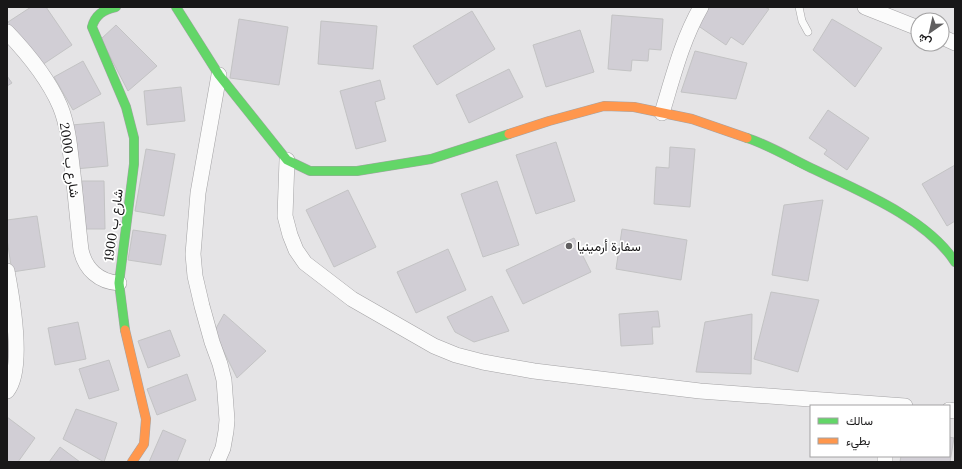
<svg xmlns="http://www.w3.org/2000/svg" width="962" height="469" font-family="Lora,Vazirmatn,serif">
<rect width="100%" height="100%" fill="#e5e4e6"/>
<path fill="#d1ced5" stroke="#c3c3c4" d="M31,7H46L72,45L39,67L8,22Z
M710,7H765L769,9L743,45L731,37L726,45L697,25Z
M472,11L495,49L437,85L413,46Z
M612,15L663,19L661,50L649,49L648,61L632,60L631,71L608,69Z
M239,19L288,27L279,85L230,78Z
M832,19L882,48L855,87L813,50Z
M321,21L377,26L373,69L318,64Z
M116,25L157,66L128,91L101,39Z
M580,30L594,72L546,87L533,45Z
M695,51L747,63L736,99L681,92Z
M83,61L101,94L73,110L54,77Z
M509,69L523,97L469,123L456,95Z
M7,76L12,83L7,86Z
M380,80L385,99L375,102L386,141L356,149L340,91Z
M181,87L185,121L147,125L144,91Z
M828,110L869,138L847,170L824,154L827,150L809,138Z
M104,122L108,166L75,169L72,125Z
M556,142L575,201L536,214L516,155Z
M670,147L695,149L690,207L654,204L656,167L669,168Z
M146,149L175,154L164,216L135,211Z
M955,165V221L947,226L922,184Z
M82,181H104L105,229H83Z
M497,181L519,245L483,257L461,194Z
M348,190L376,247L334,267L306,210Z
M823,200L808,281L772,275L784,205Z
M37,216L45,267L12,272L7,239V220Z
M622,229L687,240L681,280L616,269Z
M133,230L166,235L161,265L128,260Z
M574,238L591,272L523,304L506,270Z
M448,249L466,290L416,313L397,272Z
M771,292L819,300L798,372L754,359Z
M492,296L509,331L474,342L455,332L447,317Z
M658,311L660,327H652L653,344L621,346L619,314Z
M224,314L266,351L237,378L214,332Z
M752,314L751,374L696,372L705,322Z
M78,322L86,359L55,365L48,328Z
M170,330L180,356L148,368L138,341Z
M109,360L119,390L89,399L79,369Z
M187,374L196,400L157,415L147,389Z
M76,409L117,423L104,462L63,439Z
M7,417L35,438L18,462L7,461Z
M163,430L186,440L177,462H149Z
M949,437L954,438L950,462H900L901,456H949Z
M60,447L80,462H49Z"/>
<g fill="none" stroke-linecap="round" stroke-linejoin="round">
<g stroke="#a4a3a5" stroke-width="8">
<path id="lane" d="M799,7L802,21L808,32"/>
</g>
<g stroke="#a4a3a5" stroke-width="16">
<path id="street" d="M865,7L918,28
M7,32C28,54 48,78 60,106C69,128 70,151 73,174C76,200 78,225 81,250C85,269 99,282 119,283
M942,37L955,43
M662,113C673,77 682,40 701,7
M287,160L285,216L290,235L296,250L305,263L352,299L434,346L456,355L483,362L534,371L700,391L905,406
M7,271C12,297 25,370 7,391
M949,410L955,411
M217,462L223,448L226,431L227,420L224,380L220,364L212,342L202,306L195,276L193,254L198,193L219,75
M885,462V456"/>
</g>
<g stroke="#a4a3a5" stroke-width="10">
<path id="fast" d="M116,7C105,9 95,15 92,27L126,107L134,138V164L119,283L125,330
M176,7L219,75L287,160L310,171H357L431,159L509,134
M747,138C769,145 790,158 811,168C857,190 927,218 955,262"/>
</g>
<g stroke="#a4a3a5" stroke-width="10">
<path id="slow" d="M509,134L549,121L604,106L634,107L692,119L747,138
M125,330L146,419L144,444L132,462"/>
</g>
<use href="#lane" stroke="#fbfbfb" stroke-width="7"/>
<use href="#street" stroke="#fbfbfb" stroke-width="15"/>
<use href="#fast" stroke="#63d668" stroke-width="9"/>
<use href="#slow" stroke="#ff974d" stroke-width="9"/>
</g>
<circle fill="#605f60" stroke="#fff" stroke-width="1.5" cx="569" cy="246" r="4"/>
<g text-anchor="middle" stroke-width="3.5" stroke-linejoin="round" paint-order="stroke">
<g font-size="13" fill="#181718" stroke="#fff">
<text transform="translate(70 160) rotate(82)" y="5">شارع ب 2000</text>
<text transform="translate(113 225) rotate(-82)" y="5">شارع ب 1900</text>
</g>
<g font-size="13" fill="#181718" stroke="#fff" text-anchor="start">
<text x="577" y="251">سفارة أرمينيا</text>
</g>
</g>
<rect width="962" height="469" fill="none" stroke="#181718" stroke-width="16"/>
<rect x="810" y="405" width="140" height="52" fill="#ffffff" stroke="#a3a2a3"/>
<rect x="818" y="418" width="20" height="6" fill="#63d668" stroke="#a3a2a3"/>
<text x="846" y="425" font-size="12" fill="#181718">سالك</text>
<rect x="818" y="438" width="20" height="6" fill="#ff974d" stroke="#a3a2a3"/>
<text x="846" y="445" font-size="12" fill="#181718">بطيء</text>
<g transform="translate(930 32) rotate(214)"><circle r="19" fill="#ffffff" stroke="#a3a2a3"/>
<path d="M0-3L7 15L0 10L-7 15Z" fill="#605f60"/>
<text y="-6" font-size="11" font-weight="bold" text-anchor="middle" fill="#181718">ش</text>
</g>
</svg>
